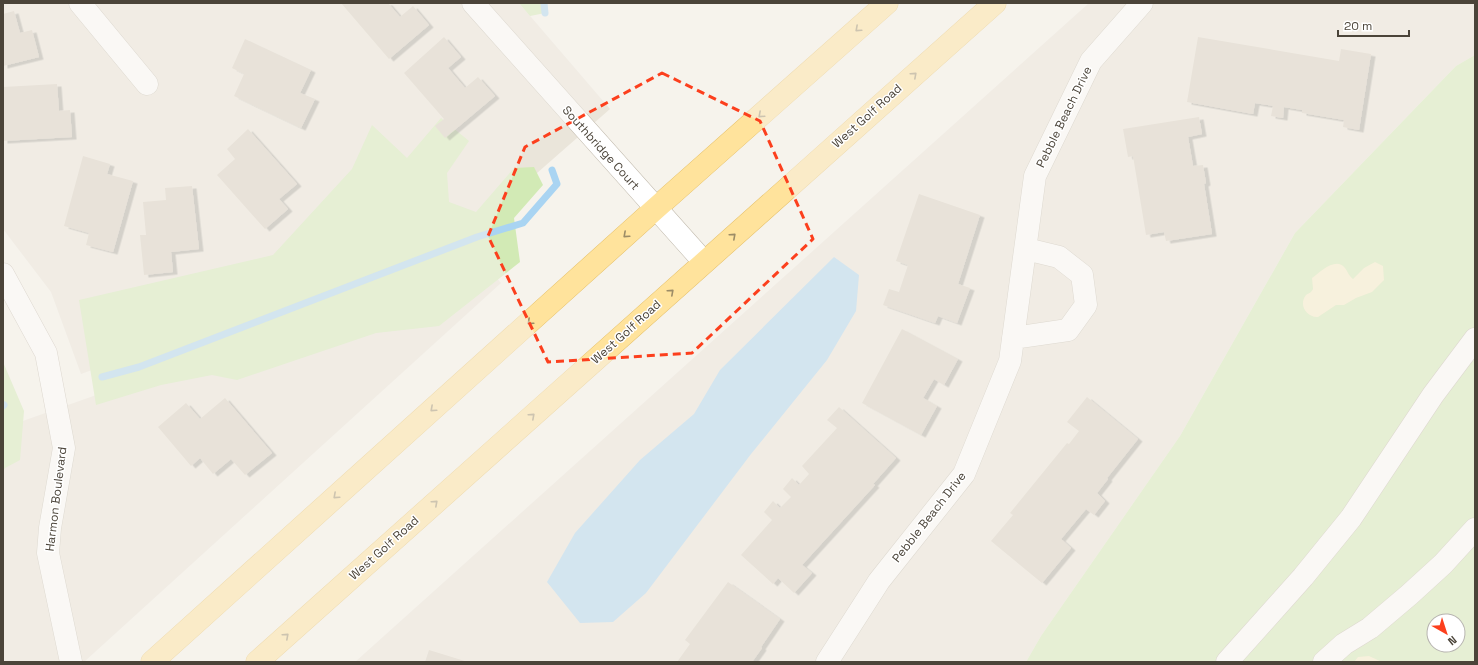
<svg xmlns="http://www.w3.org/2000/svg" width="1478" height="665" font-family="'Space Grotesk',sans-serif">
<defs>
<filter id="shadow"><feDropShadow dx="4.5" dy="2.5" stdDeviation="0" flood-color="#0004"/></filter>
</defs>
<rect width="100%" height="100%" fill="#f6f3ec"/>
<path fill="#eae5da" d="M3,3H519L610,109L471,231L81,374L51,292L3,229Z
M1089,3H1475V55L1456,66L1295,233L1180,436L1041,636L1026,662H355Z
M470,247L501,283L84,662H3V428L116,388Z"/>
<path fill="#d2eab5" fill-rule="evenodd" d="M519,3H544L545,13L530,16Z
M1475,55V662H1026L1041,636L1180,436L1295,233L1456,66ZM1434,621H1458V645H1434Z
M441,118L469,141L447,173L449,202L476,212L514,168L534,167L543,185L514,218L520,262L439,326L376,333L237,380L212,375L161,385L96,405L79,300L273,255L352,169L372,125L407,158Z
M3,362L24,411L20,460L5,468L3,471Z"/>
<path fill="#f9efc9" d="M1375,262L1383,266L1384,280L1372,292L1356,298L1344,305H1336L1318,317C1307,318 1298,305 1306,295C1309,293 1311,293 1313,289L1312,278C1320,272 1336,256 1345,268C1348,272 1349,276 1353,279L1364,268Z
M1369,656L1382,662H1354L1358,657Z"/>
<path fill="#a9d4f2" d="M834,257L859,275L856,311L827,360L751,454L646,593L613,622L580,623L547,582L575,533L640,460L694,414L720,370Z"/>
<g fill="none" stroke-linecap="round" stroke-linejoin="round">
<path stroke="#a9d4f2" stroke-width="7" d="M544,3L545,13
M102,377L139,367L477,237L523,223L557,184L552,170
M3,406L4,405"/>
</g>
<path fill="#d8cfc1" filter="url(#shadow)" d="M341,3H388L400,17L413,6L429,25L389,59Z
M14,11L20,33L32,30L39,57L3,66V14Z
M444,37L461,57L448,68L465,88L478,77L495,96L445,138L435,126L444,119L404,73Z
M1198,37L1339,61L1341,49L1371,54L1359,130L1343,127L1344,120L1302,113V110L1284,107L1283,118L1271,116L1273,106L1255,103L1253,114L1187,102Z
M245,39L311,70L300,93L315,99L301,128L234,96L244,74L232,68Z
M57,84L59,111L70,110L72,137L3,141V87Z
M1199,117L1202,134L1188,137L1193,166L1203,165L1206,183L1204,184L1212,234L1166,241L1164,232L1146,235L1133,156L1128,157L1123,129Z
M248,129L297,184L279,199L288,209L265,229L217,175L235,159L227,149Z
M83,156L110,164L107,174L133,181L113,252L86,245L89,233L64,226Z
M192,186L199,249L171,252L173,272L144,275L140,235H146L143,202L166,200L165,188Z
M919,194L980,215L958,284L970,288L957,323L938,316L935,323L883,305L889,289L899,292L908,265L896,261Z
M902,329L958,359L944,385L934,379L923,398L937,406L921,435L862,403Z
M1087,397L1138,439L1107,478L1108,479L1097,493L1105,501L1094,515L1086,509L1061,539L1071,548L1042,583L991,541L1013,515L1010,513L1067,443L1069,444L1079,431L1067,422Z
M225,398L272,453L245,475L231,459L213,474L200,458L191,466L158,427L186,403L200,419Z
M839,407L896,458L873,484L875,485L802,565L812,573L794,593L778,578L773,584L741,555L772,520L764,512L773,501L780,508L791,497L783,489L792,478L799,485L809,474L802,466L837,428L827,420Z
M728,582L780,619L761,647L762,648L752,662H677L690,644L685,640Z
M429,650L468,662H425Z"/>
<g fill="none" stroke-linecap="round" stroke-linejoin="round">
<g stroke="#c2bbae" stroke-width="23">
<path id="minor" d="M80,3L147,84
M473,3L704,262
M3,274L46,353L64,448L50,528L48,553L71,662
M1013,338L1068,330L1086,305L1082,275L1059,257L1026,249
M827,662L879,581L964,474L1010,361L1035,176L1091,61L1142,3
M1227,662L1303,577L1351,518L1433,395L1475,339
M1324,662L1344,644L1370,628L1409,595L1443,564L1475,529"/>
</g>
<g stroke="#e6c16a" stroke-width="23">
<path id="major" d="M152,662L655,209L887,3
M257,662L995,3"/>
</g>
<use href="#minor" stroke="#fff" stroke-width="22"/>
<use href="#major" stroke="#ffe39c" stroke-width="22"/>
</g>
<defs><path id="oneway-chevron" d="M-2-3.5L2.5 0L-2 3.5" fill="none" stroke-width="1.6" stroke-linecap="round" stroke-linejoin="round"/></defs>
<g stroke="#9c8c66">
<use href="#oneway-chevron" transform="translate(858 29) rotate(138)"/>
<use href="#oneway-chevron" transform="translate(914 75) rotate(-42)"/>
<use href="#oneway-chevron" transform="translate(761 115) rotate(138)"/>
<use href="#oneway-chevron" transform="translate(626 235) rotate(138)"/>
<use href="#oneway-chevron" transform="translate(733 236) rotate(-42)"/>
<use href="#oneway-chevron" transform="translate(671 292) rotate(-42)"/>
<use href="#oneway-chevron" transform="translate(530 322) rotate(138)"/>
<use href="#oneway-chevron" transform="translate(433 409) rotate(138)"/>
<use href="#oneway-chevron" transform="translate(532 416) rotate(-42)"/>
<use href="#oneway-chevron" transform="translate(336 496) rotate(138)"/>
<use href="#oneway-chevron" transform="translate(435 503) rotate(-42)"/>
<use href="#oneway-chevron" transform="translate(286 636) rotate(-42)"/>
</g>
<path d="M0 0H1478V665H0ZM662,73L760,121L813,239L692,353L548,362L488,236L525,147Z" fill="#f6f3ec" fill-opacity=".55" fill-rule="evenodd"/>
<path fill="none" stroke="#fc3f1d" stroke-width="3" stroke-dasharray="8 5" stroke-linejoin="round" d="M662,73L760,121L813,239L692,353L548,362L488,236L525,147Z"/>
<g text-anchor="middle" stroke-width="3" stroke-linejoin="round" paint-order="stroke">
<g font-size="12" fill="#4b4439" stroke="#fff">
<text transform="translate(867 116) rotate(-42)" y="4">West Golf Road</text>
<text transform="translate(1064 117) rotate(-64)" y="4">Pebble Beach Drive</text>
<text transform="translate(601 148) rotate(48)" y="4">Southbridge Court</text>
<text transform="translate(626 332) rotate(-42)" y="4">West Golf Road</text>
<text transform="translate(56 499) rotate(-83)" y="4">Harmon Boulevard</text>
<text transform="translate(929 517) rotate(-52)" y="4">Pebble Beach Drive</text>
<text transform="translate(384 548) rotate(-42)" y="4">West Golf Road</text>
</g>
</g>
<rect width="1478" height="665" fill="none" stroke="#4b4439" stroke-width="8"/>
<g transform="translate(1446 633) rotate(141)"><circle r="19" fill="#ffffff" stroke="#b7b4b0"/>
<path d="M0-3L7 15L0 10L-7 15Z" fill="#fc3f1d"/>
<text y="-6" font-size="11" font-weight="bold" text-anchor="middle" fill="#4b4439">N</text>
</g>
<path d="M1338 30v6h71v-6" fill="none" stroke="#4b4439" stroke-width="2"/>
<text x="1344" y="30" font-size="12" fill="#4b4439" stroke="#ffffff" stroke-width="3" paint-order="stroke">20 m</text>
</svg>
